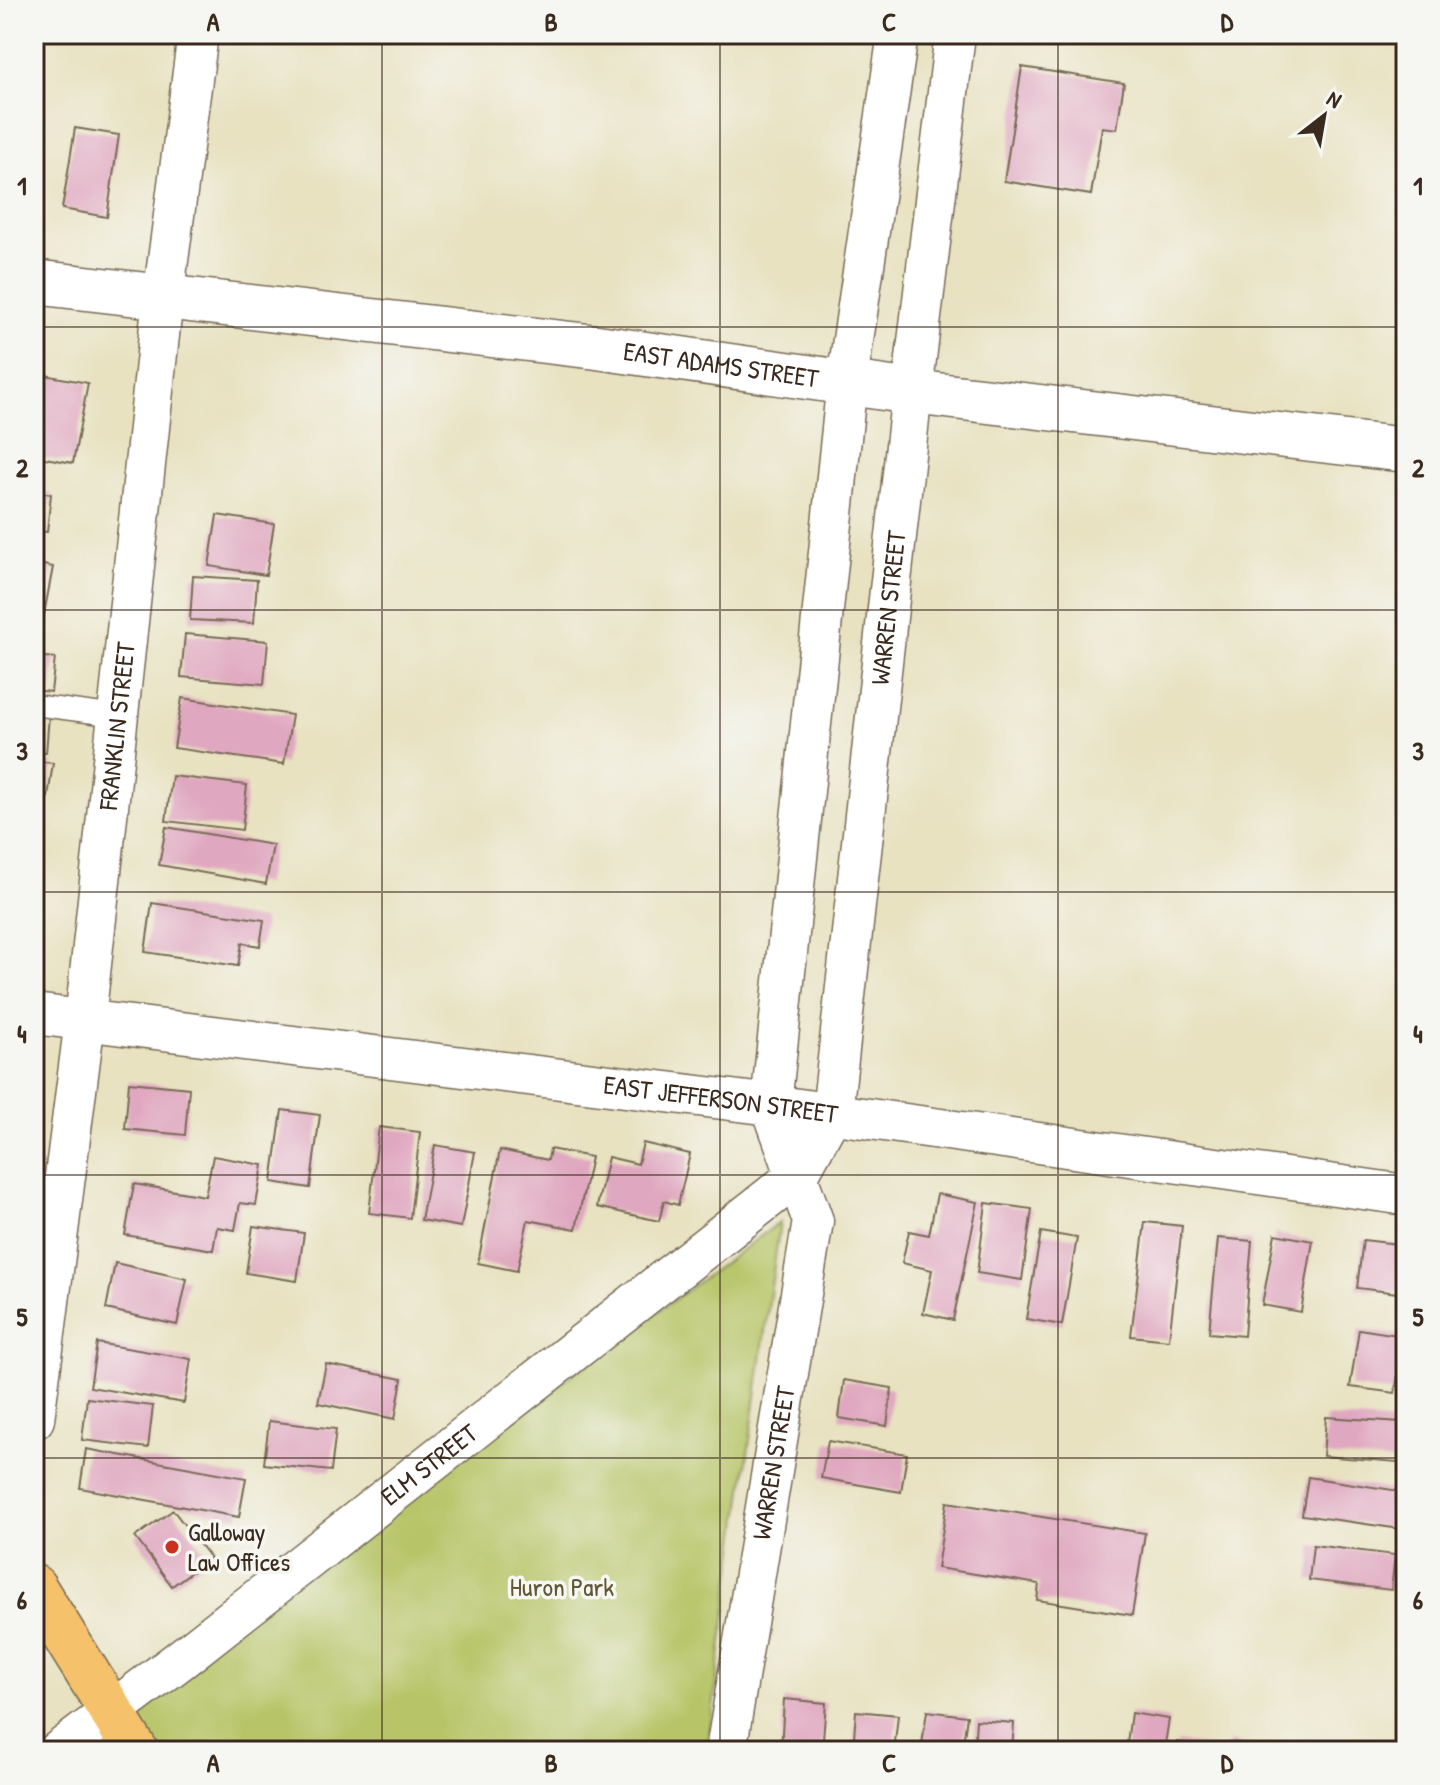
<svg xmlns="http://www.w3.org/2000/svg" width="1440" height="1785" font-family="'Patrick Hand',sans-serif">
<rect width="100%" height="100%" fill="#f6f6f2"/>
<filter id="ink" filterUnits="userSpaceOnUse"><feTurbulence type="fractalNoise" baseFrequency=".0125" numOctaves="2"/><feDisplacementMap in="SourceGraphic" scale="16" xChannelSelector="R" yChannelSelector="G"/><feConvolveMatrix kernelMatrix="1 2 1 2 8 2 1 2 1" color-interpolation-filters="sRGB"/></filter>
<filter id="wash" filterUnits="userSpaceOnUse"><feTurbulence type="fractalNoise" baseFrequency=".006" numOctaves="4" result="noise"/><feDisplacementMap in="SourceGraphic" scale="32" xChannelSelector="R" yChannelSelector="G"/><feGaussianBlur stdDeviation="1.8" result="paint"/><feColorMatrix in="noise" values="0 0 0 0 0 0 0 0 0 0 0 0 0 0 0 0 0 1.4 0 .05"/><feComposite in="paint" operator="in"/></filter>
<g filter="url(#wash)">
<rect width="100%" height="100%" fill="#e8e2c1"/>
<path fill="#b7c567" stroke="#797842" stroke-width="2" d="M780,1222L707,1751H60Z"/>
<g id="blocks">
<path fill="#e0a8c0" d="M1022,67L1124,83L1117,129L1102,127L1091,195L1004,181Z
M75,128L119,135L107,217L62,209Z
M34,373L88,383L73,463L34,456Z
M34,491L51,494L47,532L34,531Z
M217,515L274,524L266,575L209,566Z
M34,563L53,567L37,651H34Z
M193,576L257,580L254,623L190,620Z
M185,634L268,641L264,684L181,677Z
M34,656L55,658L51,692L34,690Z
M182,698L292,715L284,764L174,748Z
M34,713L49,715L46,753L34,752Z
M34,761L53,763L48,797L34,795Z
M172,776L247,785L242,830L166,821Z
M34,808L44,810L39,853L34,852Z
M166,827L273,845L266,884L159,865Z
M34,864H39L36,888H34Z
M152,903L264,920L260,946L242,943L238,966L145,952Z
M129,1082L189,1088L185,1135L125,1129Z
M282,1110L320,1115L310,1188L272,1182Z
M379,1127L420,1132L410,1218L369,1213Z
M643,1143L690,1154L678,1205L664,1201L659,1221L597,1207L608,1157L638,1164Z
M435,1145L475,1152L461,1227L421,1220Z
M550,1149L591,1157L576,1229L528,1220L517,1271L478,1263L500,1150L548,1160Z
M213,1156L263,1165L256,1205L240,1203L235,1230L217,1227L213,1250L125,1235L134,1184L205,1196Z
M937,1194L978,1202L953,1320L923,1313L932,1270L902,1263L909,1231L929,1235Z
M986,1203L1032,1209L1022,1280L977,1273Z
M1145,1222L1182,1226L1169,1340L1131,1336Z
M253,1226L304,1233L297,1281L246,1273Z
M1041,1232L1077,1238L1062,1325L1026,1319Z
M1275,1234L1313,1241L1301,1312L1262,1305Z
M1218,1238L1252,1241L1244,1336L1209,1333Z
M1363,1240L1406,1245V1294L1357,1288Z
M115,1263L187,1279L177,1325L106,1309Z
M1359,1329L1404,1336L1395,1393L1350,1387Z
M97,1343L191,1359L184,1403L90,1387Z
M326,1364L402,1379L395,1419L318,1403Z
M844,1380L892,1388L887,1426L839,1418Z
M87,1398L153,1406L148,1448L82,1440Z
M1326,1417L1401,1422L1398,1462L1323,1456Z
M269,1421L336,1429L331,1471L264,1464Z
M828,1441L907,1454L901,1492L821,1478Z
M86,1449L246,1478L239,1517L80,1488Z
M1308,1477L1406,1492L1401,1529L1302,1515Z
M947,1502L1145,1533L1132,1615L1037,1600L1039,1584L937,1568Z
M173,1510L210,1558L172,1586L135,1537Z
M1313,1545L1395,1555L1391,1590L1309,1580Z
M784,1699L826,1703L822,1751H781Z
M856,1711L898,1715L894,1751H853Z
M927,1711L967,1716L962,1751H921Z
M1131,1713L1169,1719L1164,1751H1126Z
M976,1720L1014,1723L1012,1751H974Z
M1177,1742L1218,1748L1217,1751H1176Z
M1229,1742L1269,1748L1268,1751H1228Z"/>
</g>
</g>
<g filter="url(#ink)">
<use href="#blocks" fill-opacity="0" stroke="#786a57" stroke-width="2"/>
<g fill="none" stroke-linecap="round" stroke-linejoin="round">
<g stroke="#786a57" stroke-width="23">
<path id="service" d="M34,705L117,716"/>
</g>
<g stroke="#786a57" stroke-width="43">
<g id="minor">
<path id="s1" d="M34,1014L771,1105L1406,1195"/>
<path id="s2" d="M34,1419L85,1020L163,298L198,34"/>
<path id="s3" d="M59,1751L180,1660L798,1175L832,1113L912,392L955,34"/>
<path id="s4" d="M726,1751L813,1221L771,1105L847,381L898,34"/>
</g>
</g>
<g stroke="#786a57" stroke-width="47">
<g id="tertiary">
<path id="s5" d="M34,282L597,347L912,392L1406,450"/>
</g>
</g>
<g stroke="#786a57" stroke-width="47">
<path id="primary" d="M34,1587L136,1751"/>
</g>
<use href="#service" stroke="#fff" stroke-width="20"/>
<use href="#minor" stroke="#fff" stroke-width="40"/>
<use href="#tertiary" stroke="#fff" stroke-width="44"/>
<use href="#primary" stroke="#f5c16b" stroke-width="44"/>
</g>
</g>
<path fill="none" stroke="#3b2a1e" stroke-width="2" stroke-opacity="0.55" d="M382,34V1751M720,34V1751M1058,34V1751M34,327H1406M34,610H1406M34,892H1406M34,1175H1406M34,1458H1406"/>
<circle fill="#c8321e" stroke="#f6f6f2" stroke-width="3" cx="172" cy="1547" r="8"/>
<g text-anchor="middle" stroke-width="7" stroke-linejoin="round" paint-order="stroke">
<g font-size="26" fill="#3b2a1e" stroke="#f6f6f2">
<text dy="9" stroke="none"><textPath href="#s5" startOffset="692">EAST ADAMS STREET</textPath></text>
<text dy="9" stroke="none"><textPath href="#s3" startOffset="1516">WARREN STREET</textPath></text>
<text dy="9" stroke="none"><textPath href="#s2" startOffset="698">FRANKLIN STREET</textPath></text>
<text dy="9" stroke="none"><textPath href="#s1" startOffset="692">EAST JEFFERSON STREET</textPath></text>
<text dy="9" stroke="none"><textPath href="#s4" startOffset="292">WARREN STREET</textPath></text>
<text dy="9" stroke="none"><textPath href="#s3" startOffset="468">ELM STREET</textPath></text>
</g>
<g font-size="26" fill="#3b2a1e" stroke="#f6f6f2" text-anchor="start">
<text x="188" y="1541">Galloway<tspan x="188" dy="30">Law Offices</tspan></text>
</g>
<g font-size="26" fill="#605834" stroke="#f6f6f2">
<text x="562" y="1596">Huron Park</text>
</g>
</g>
<rect width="1440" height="1785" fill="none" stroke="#f6f6f2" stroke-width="88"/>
<g transform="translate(1324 116) rotate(31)" stroke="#f6f6f2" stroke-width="6" paint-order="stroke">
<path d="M0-6L14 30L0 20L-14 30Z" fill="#3b2a1e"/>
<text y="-12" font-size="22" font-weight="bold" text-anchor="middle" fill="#3b2a1e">N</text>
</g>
<rect x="44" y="44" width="1352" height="1697" fill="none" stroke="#3b2a1e" stroke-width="3"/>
<g font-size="26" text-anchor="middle" font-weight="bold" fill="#3b2a1e">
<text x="213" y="31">A</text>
<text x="551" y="31">B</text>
<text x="889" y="31">C</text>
<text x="1227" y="31">D</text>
<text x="22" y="195">1</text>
<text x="1418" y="195">1</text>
<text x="22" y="477">2</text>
<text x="1418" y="477">2</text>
<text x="22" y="760">3</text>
<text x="1418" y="760">3</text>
<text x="22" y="1043">4</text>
<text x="1418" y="1043">4</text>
<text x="22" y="1326">5</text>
<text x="1418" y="1326">5</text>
<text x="22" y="1609">6</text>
<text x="1418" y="1609">6</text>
<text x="213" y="1772">A</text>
<text x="551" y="1772">B</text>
<text x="889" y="1772">C</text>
<text x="1227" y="1772">D</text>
</g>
</svg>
